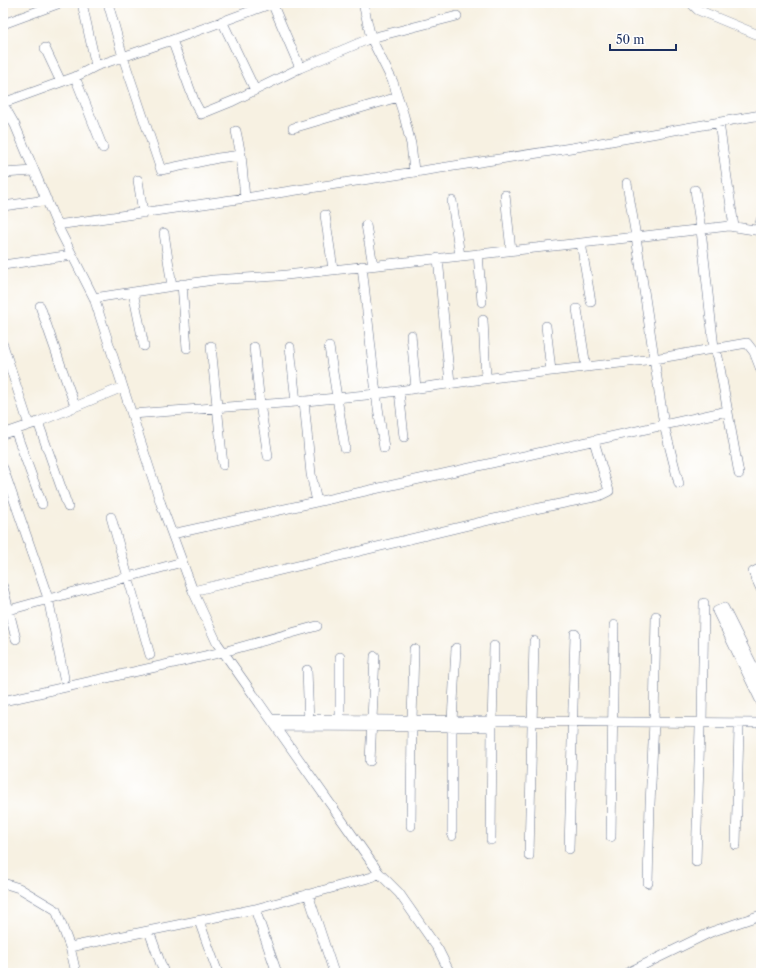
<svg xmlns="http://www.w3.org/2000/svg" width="764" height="976" font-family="'Libre Caslon Text',serif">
<rect width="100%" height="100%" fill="#fff"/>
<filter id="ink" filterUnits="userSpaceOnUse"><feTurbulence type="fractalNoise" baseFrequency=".025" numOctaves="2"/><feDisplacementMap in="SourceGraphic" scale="8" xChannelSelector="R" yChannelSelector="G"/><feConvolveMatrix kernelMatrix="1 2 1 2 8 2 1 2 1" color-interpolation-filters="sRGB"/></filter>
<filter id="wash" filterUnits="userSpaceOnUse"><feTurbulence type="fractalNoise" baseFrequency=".012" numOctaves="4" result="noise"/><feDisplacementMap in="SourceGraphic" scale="16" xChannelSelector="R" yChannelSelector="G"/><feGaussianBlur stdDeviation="0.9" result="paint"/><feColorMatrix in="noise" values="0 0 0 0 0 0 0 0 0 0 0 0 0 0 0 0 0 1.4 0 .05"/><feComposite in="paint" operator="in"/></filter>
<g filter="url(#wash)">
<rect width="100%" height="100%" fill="#f7f1e2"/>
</g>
<g filter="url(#ink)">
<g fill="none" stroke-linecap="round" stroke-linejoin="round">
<g stroke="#68738c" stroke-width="10">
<path id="minor" d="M82,3L96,66
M108,3L123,57L161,170L218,158L241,155
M272,3L300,68
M363,3L371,38L393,82L404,116L411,144L414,171
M693,3V5L698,10L761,36
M222,21L255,90
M3,24L60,3
M172,40L195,103L201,114L233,101L300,68L371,38L457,16
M45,48L61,82
M75,77L103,148
M3,103L75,77L96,66L172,40L273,3
M3,104L15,125L57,225L94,298L161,504L193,591L217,643L379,873L399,893L438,949L450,973
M719,123L734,227
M293,128L398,97
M236,131L241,155L245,198
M3,173L34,171
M138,180L143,213
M627,183L636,237L664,425L679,484
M695,190L701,230L714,348L718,357L739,474
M505,195L511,250
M452,201L460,256
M3,206L47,200
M325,215L333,269
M57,225L245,198L571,148L761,115
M366,225L373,265
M758,231L761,220
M164,233L172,286
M581,243L591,302
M478,254L482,302
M438,258L450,383
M3,265L72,255
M362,266L376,394L384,448
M182,284L187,348
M133,292L144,346
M94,298L213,280L277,276L636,237L729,226L761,231
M40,306L75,406
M577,309L586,367
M483,320L486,378
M546,326L551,371
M411,335L416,388
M3,345L29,425
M211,346L223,465
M254,347L260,404L268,456
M290,347L296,402
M329,347L345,448
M399,391L404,437
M304,401L311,474L317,502
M132,414L296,402L376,394L483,379L654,359L747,343L754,352L761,370
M38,422L68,507
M15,430L42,504
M3,434L38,422L123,387
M3,468L48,598L64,678
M111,517L150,655
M172,534L727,411
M761,568L753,572L761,589
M3,587L16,639
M193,591L535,509L599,496L609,491L594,441
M9,610L182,562
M340,657V726
M307,670L309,724
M761,682L724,608L717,611L761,702
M3,701L223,652L317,626
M271,719L761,723
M702,722L704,603
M276,726L490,727
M370,761L375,656
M411,826L412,720L414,649
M452,836V721L456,648
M611,837L614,625
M491,840L492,727L494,646
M736,845L739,728
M569,849L575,634
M529,856L534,641
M696,862L700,728
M3,883L19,888L56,910L70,947
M648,883L650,804L654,722L656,616
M308,894L334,973
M255,909L277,973
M199,921L218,973
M149,931L164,973
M76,973L70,947L255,909L372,877L379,873
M627,973L711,932L761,915"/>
</g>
<use href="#minor" stroke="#fff" stroke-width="9"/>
</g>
</g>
<rect width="764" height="976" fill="none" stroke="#fff" stroke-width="16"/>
<path d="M610 44v6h66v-6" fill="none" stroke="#1b2f5e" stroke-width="2"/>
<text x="616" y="44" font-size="12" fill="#1b2f5e" stroke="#ffffff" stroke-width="3" paint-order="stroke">50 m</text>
</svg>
